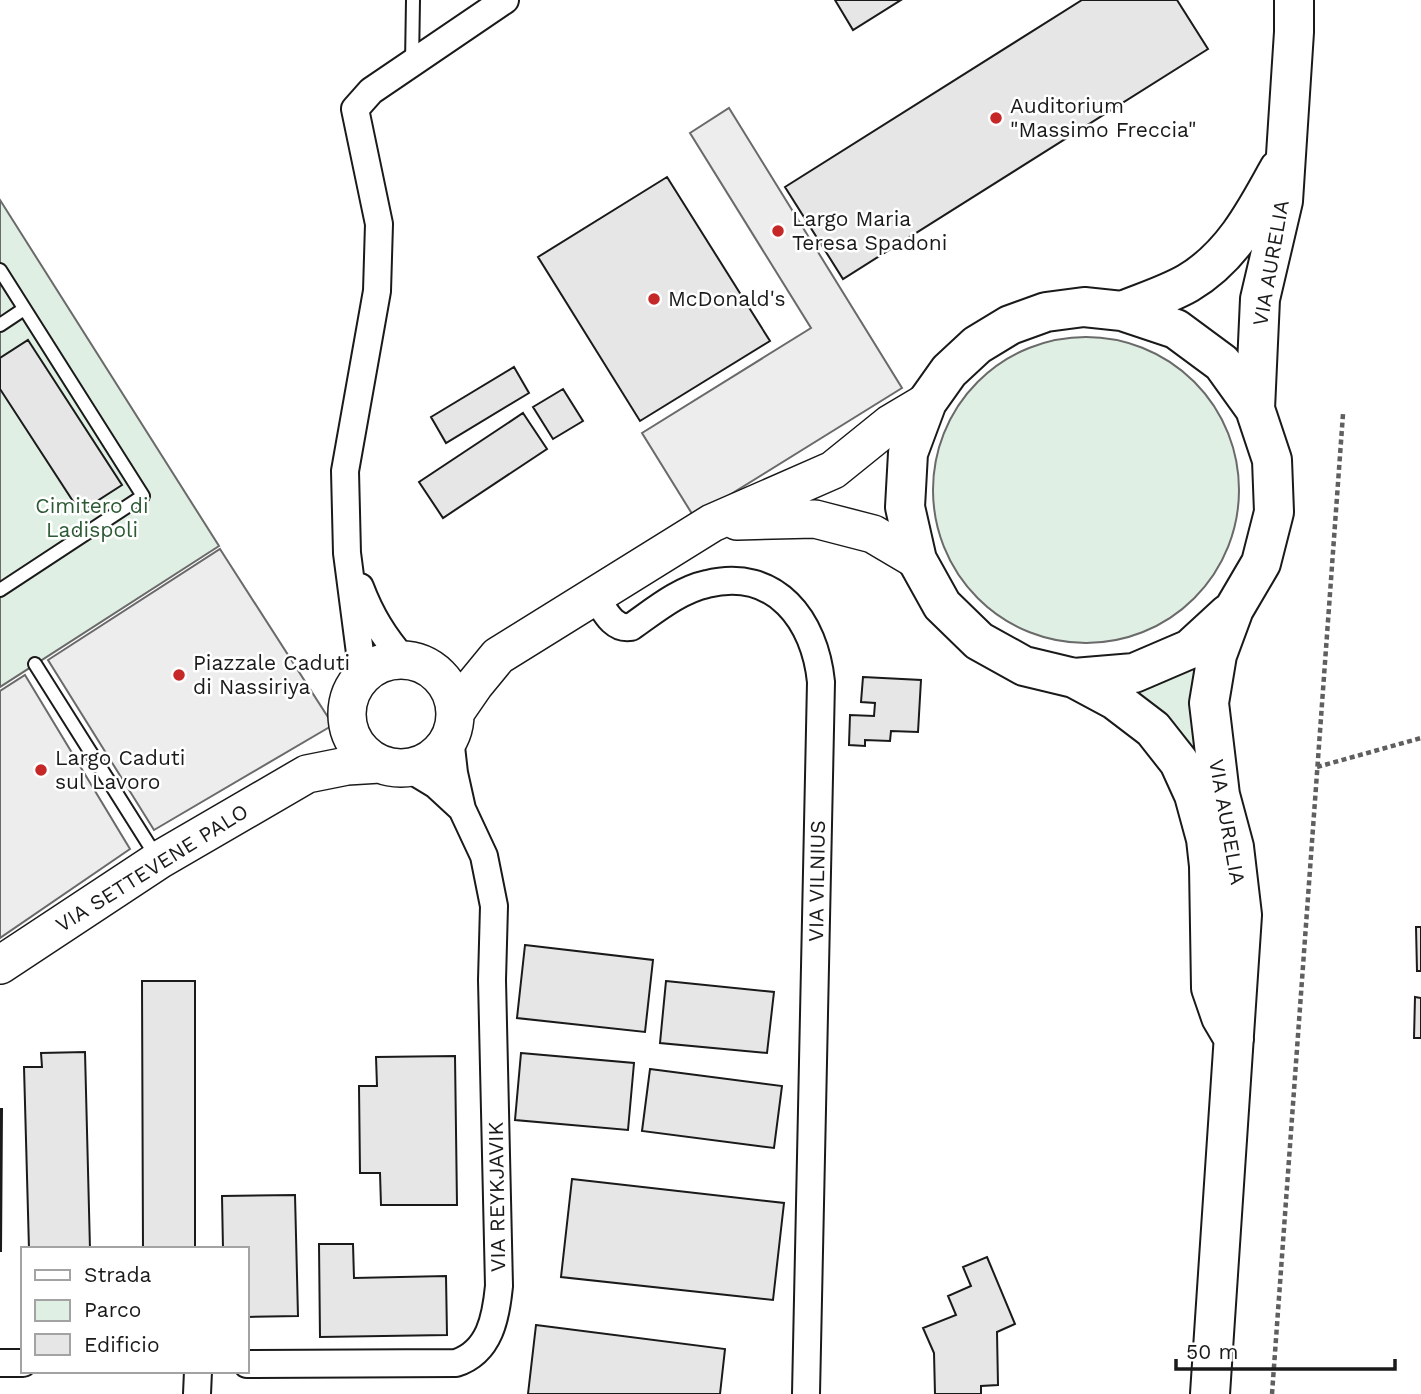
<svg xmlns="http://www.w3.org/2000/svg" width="1421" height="1394" font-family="'Work Sans',sans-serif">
<rect width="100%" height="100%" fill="#fff"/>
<path fill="#e0efe3" stroke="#6a6a6a" stroke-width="2" d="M0,200L219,546L0,687Z
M933 490a153 153 0 1 1 306 0a153 153 0 1 1-306 0Z
M1200,661L1197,758C1180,729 1158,710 1133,690Z"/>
<path fill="#ededed" stroke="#6a6a6a" stroke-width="2" d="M729,108L902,388L694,517L642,433L811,328L690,133Z
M220,549L333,725L154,830L48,660Z
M25,675L130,849L0,938V691Z"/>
<path fill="#e6e6e6" stroke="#1a1a1a" stroke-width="2" d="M835,0H901L853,30Z
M1082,0H1177L1208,49L843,279L785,187Z
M667,177L770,341L640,421L538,257Z
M28,340L122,485L80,512L0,389V358Z
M514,367L529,393L446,443L431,417Z
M563,389L583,421L553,439L533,407Z
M523,413L547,449L443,518L419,482Z
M863,677L921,680L918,732L891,731L890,741L865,740V746L849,745L850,715L874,716L875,703L861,702Z
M1416,927H1421V971H1417Z
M525,945L653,960L645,1032L517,1018Z
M142,981H195V1249H143Z
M666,981L774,992L767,1053L660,1043Z
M1415,997L1421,998V1038H1414Z
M85,1052L90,1249H29L24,1067H42L41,1053Z
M521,1053L634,1063L628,1130L515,1120Z
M455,1056L457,1205H381L380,1173H360L359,1086H377L376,1057Z
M650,1069L782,1086L774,1148L642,1131Z
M0,1109H2L1,1251H0Z
M572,1179L784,1203L773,1300L561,1277Z
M295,1195L298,1316L247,1317V1249H223L222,1196Z
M319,1244H353L354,1278L446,1276L447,1335L320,1337Z
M987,1257L1015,1324L997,1332L998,1385L981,1386V1394H935L934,1353L923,1328L956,1315L948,1296L971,1286L963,1267Z
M536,1325L725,1349L720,1394H528Z"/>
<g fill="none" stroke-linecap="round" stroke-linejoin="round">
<g stroke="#1a1a1a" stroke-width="16">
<path id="lane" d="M412,63L413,0
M0,270L143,496L0,590
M0,325L24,309
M35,664L156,856"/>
</g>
<g stroke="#1a1a1a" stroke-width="30">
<path id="street" d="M360,587C371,616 384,637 404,660
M595,596C604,609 612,630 631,627C654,611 679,590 707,584C776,567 815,621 821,682L806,1394
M357,683L360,653L347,553L345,471L377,291L379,224L355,109L371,91L505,0
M408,768L436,785L462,809
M0,1363H23
M247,1364L456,1363C490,1352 496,1317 499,1286L492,980L494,906L484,856L462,809L454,773L450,738
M197,1394L198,1371"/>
</g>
<g stroke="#1a1a1a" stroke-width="40">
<path id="secondary" d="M737,521L815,519L873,534L917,560
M347 714a54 54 0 1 1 108 0a54 54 0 1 1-108 0Z
M455,713L475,684L498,656L712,523L833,470L890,424L927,402
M0,965L159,860L307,774L347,766L380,764"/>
</g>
<g stroke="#1a1a1a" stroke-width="42">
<path id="primary" d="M1122,311C1144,302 1167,295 1188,283C1232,257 1255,213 1279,169
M1255,409L1260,299L1283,201L1294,32V0
M1074,678L1134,673L1190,649L1228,614
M1210,1394L1242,915L1234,847L1220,795L1209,703L1217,655L1234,609L1261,563L1274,512L1272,460L1255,409L1222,363L1176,329L1122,311L1084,307L1046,312L1010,325L977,345L949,371L927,402L908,453L905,507L917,560L942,605L979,641L1024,666L1074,678L1115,700L1153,729L1179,762L1194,795L1206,839L1209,866L1211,988L1221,1017L1234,1039"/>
</g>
<path stroke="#5f5f5f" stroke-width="4.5" stroke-dasharray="5 3.5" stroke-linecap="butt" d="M1317,767L1421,738
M1272,1394L1343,414"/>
<use href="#lane" stroke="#fff" stroke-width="12"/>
<use href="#street" stroke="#fff" stroke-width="26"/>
<use href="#secondary" stroke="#fff" stroke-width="37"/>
<use href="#primary" stroke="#fff" stroke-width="38"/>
</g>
<g fill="#c62828" stroke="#fff" stroke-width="2.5">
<circle cx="996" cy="118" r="7"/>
<circle cx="778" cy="231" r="7"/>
<circle cx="654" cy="299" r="7"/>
<circle cx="179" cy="675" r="7"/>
<circle cx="41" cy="770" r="7"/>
</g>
<g text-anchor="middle" stroke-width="5" stroke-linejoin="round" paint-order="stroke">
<g font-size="21" fill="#1a1a1a" stroke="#fff" text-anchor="start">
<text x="1010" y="113">Auditorium<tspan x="1010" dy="24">"Massimo Freccia"</tspan></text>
<text x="792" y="226">Largo Maria<tspan x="792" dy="24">Teresa Spadoni</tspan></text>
<text x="668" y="306">McDonald's</text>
<text x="193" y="670">Piazzale Caduti<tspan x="193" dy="24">di Nassiriya</tspan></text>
<text x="55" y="765">Largo Caduti<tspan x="55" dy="24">sul Lavoro</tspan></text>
</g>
<g font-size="21" fill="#1a1a1a" stroke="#fff">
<text transform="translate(1271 263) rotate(-80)" y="7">VIA AURELIA</text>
<text transform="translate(1227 822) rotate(80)" y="7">VIA AURELIA</text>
<text transform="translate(152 868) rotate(-32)" y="7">VIA SETTEVENE PALO</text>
<text transform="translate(817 881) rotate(-89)" y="7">VIA VILNIUS</text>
<text transform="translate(497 1197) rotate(-91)" y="7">VIA REYKJAVIK</text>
</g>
<g font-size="21" fill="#2b5a34" stroke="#fff">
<text x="92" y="513">Cimitero di<tspan x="92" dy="24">Ladispoli</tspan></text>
</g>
</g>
<rect x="21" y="1247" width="228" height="126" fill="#ffffff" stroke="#a3a3a3" stroke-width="2"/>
<rect x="35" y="1270" width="35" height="10" fill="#ffffff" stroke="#a3a3a3" stroke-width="2"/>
<text x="84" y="1282" font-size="21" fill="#1a1a1a">Strada</text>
<rect x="35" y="1300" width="35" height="21" fill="#e0efe3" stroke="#a3a3a3" stroke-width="2"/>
<text x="84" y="1317" font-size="21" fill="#1a1a1a">Parco</text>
<rect x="35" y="1334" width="35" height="21" fill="#e6e6e6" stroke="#a3a3a3" stroke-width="2"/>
<text x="84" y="1352" font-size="21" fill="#1a1a1a">Edificio</text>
<path d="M1176 1359v10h219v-10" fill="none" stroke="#1a1a1a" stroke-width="3.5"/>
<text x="1186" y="1359" font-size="21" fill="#1a1a1a" stroke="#ffffff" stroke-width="5" paint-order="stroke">50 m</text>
</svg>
